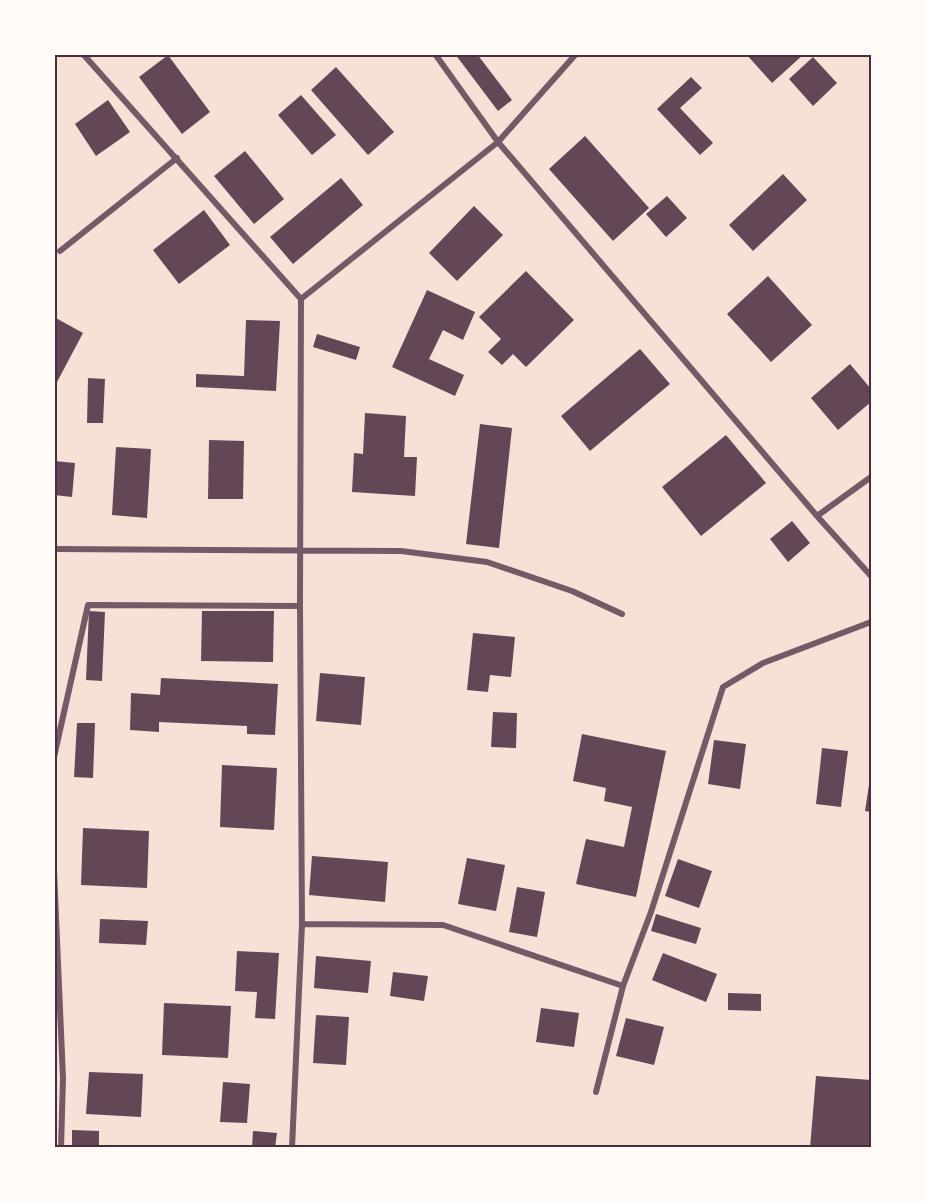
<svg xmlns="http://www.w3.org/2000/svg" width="925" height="1202" font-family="Manrope,sans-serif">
<rect width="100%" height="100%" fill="#f7e1d7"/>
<path fill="#644757" d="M455,54H477L512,100L498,111Z
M746,54H804L772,83Z
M168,55L210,112L182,134L139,77Z
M813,57L837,83L813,106L789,79Z
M336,67L394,132L368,155L311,90Z
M691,77L702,88L680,108L713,143L700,155L657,109Z
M301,95L336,135L312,155L278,115Z
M108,100L130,132L96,156L75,124Z
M585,136L649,208L613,241L549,169Z
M245,151L284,199L254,224L214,176Z
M783,174L807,200L753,251L729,225Z
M341,178L363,205L293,264L270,237Z
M667,196L687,218L666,237L646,214Z
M474,206L503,235L457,281L429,253Z
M204,210L230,245L179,284L153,250Z
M526,271L574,320L526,367L513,354L502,365L488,352L501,339L479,317Z
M768,276L812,325L771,362L727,314Z
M427,290L475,312L463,340L443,330L429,359L464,375L455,396L392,367Z
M54,317L83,333L57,382L54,380Z
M246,320L280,321L276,391L196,387V374L244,376Z
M317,334L360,347L356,360L313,347Z
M640,349L670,384L590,451L561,416Z
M850,364L871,389V402L838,430L811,398Z
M88,378L105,379L103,423H87Z
M365,413L406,416L404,457H417L415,496L352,492L354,453L363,454Z
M480,424L512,428L499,548L466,544Z
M726,435L766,483L701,536L662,487Z
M209,440L244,441L243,499H208Z
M116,447L151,449L147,518L112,515Z
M54,461L75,463L72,497L54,495Z
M792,521L810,543L788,562L770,539Z
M89,611L105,612L102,681L86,680Z
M202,611H274L273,662L201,661Z
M473,633L515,637L511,677L490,675L488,692L467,690Z
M320,673L365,677L361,725L316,721Z
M161,678L278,684L275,735L247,734V726L159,722V732L130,730L131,693L160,695Z
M493,712L517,713L516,748L491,747Z
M77,723H95L93,778L74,777Z
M582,734L666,751L636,897L576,884L586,839L624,847L632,807L604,801L606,788L573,781Z
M714,740L746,744L740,789L708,784Z
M822,748L848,751L841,807L816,804Z
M222,765L277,768L274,830L220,827Z
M870,778H871V812L865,811Z
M83,828L149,831L147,888L81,885Z
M312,856L388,862L385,902L309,895Z
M467,858L505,865L496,911L458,904Z
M678,859L712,871L699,908L665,896Z
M517,887L545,892L537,937L509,932Z
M656,914L701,928L696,944L651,931Z
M100,919L148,921L146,945L99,943Z
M237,951L279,953L275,1019L255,1018L257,992L235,991Z
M663,953L717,974L706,1002L652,980Z
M316,956L371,961L368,993L314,988Z
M393,972L428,976L424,1001L390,996Z
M728,993L761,994V1011L728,1010Z
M164,1003L231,1006L228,1058L162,1055Z
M541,1008L579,1013L574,1047L536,1042Z
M316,1015L349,1017L346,1065L313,1063Z
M626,1018L664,1027L654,1065L616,1056Z
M89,1072L143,1074L141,1117L86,1114Z
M816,1076L871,1080V1148H810Z
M223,1082L250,1084L247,1123L220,1122Z
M72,1130L99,1131V1148H72Z
M253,1131L277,1133L275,1148H252Z"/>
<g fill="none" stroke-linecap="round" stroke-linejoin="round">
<path stroke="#755966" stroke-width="6" d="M83,54L301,299
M435,54L498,142L817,516L871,576
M60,251L177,158
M817,516L871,477
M54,549L401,551L487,562L572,591L622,614
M54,757L88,605L300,606
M54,871L63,1078L61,1148
M302,924L443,925L623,986
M596,1092L623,986L651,912L723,687L763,663L871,622
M292,1148L302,924L300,606L301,299L498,142L576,54"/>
</g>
<rect width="925" height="1202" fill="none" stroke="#fffaf5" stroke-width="111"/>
<rect x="56" y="56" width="814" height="1090" fill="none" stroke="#4a2c40" stroke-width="2"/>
</svg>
